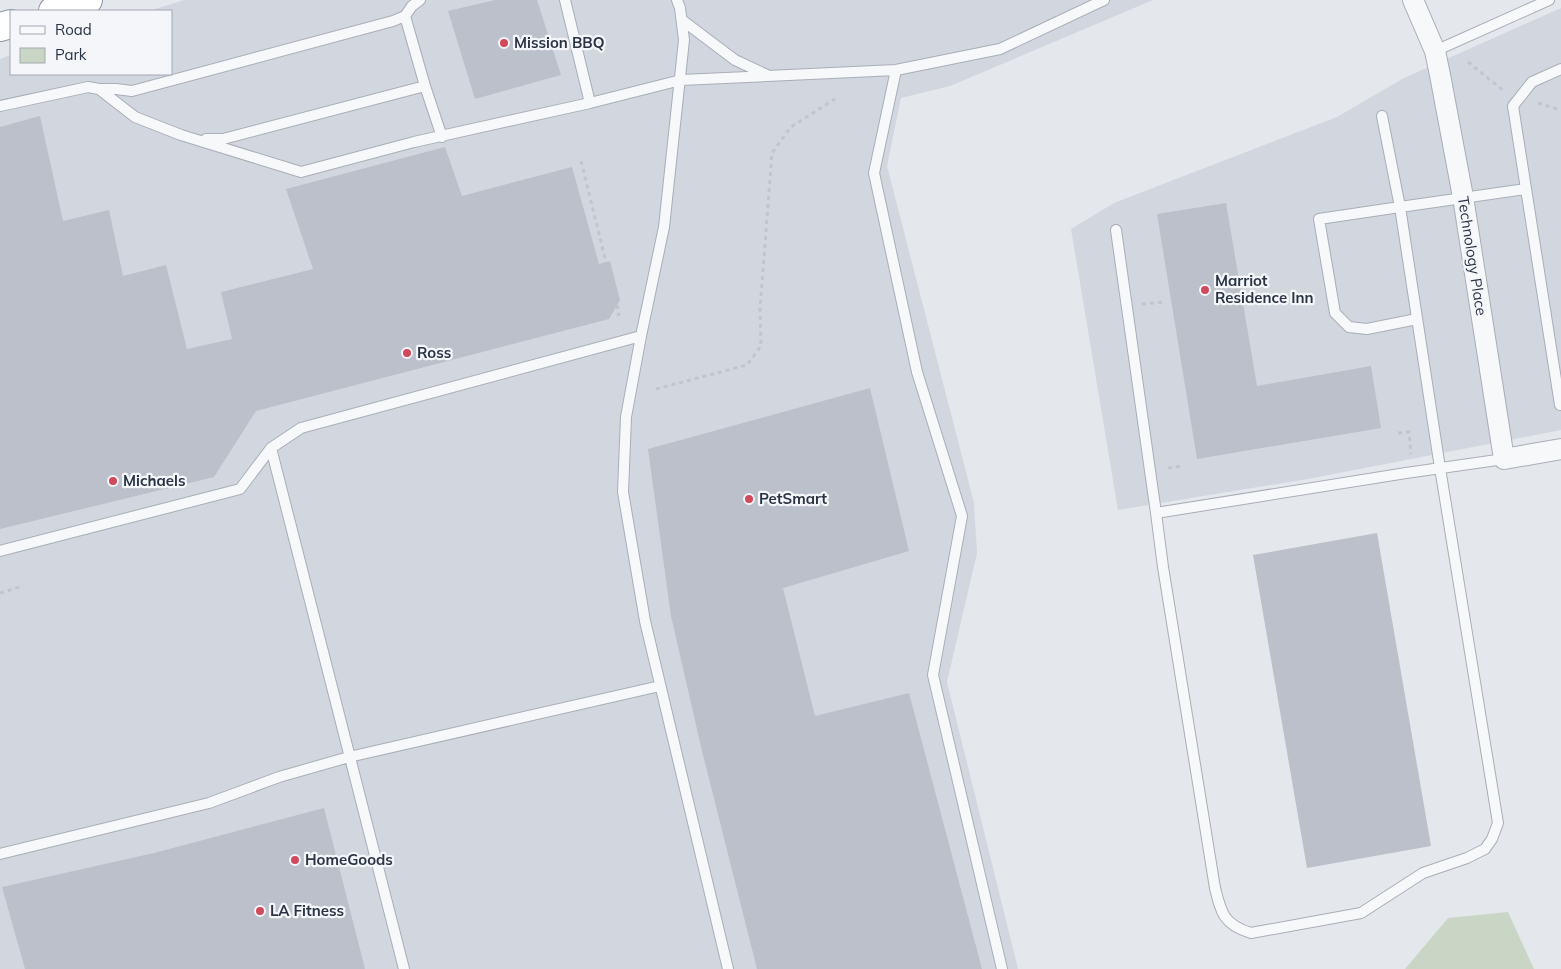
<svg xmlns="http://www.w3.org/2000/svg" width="1561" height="969" font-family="Mulish,sans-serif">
<rect width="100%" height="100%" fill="#e4e7ec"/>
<path fill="#d2d6de" d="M184,0H1153L950,86L901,98L887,166L974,503L977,553L947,682L1018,969H0V59L11,55V74H171V11H149Z
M1561,8V430L1308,479L1118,510L1071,229L1114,203L1337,117L1404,78Z"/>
<path fill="#c9d6c5" d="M1508,912L1534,969H1405L1448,918Z"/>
<path fill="#bbc0ca" d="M495,0H537L561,75L475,99L448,11Z
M40,116L63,221L109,210L123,276L166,265L187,349L232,339L221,292L313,269L286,189L445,147L462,196L572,167L599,264L610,261L620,300L609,319L256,411L214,477L0,529V127Z
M1226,203L1257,386L1371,366L1381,428L1197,459L1157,214Z
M870,388L909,551L783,588L815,716L909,693L982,969H757L702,751L671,616L648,449Z
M1377,533L1431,846L1307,868L1253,555Z
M324,808L365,969H25L2,887L154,853Z"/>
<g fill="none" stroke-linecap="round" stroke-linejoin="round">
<g stroke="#a9aeb7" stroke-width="12">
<path id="service" d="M420,0L412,6L405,16L425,86
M565,0L590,103
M677,0L680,8L684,40L664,227L641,336L626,417L623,492L645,621L728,969
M682,20L735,60L767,75
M1435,51L1549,0
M896,70L874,173L917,372L962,516L933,675L1002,969
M99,89H116L132,91L393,21L405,16
M0,106L88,87L99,89L135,117L181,135L301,172L414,142L590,103L681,80L896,70L1000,49L1104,0
M1382,116L1400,207L1319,219L1335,313L1349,327L1367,329L1417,319
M206,139H223L425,86L442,137
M1116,230L1156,513
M1560,405L1513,106L1532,82L1561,69
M271,448L404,969
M1504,459L1406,473L1156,513L1163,567L1215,888C1221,913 1224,925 1251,933L1361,913L1423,873L1467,858L1485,849L1492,839L1498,823L1440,468L1400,207L1526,189
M0,551L240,489L271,448L301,428L641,336
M0,854L209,803L279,777L349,757L660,686"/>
</g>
<g stroke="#a9aeb7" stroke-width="22">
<path id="minor" d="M1413,0L1435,51L1440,75L1463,197L1504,459L1561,449"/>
</g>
<g stroke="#8b94a3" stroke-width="30">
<path id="trunk" d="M53,11L88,0
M0,27L11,24"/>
</g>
<path stroke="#c2c5cb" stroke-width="3" stroke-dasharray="4 4" stroke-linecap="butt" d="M1468,62L1504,91
M1538,103L1557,109
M581,161L606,262
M1142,304L1164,302
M617,305L619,316
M656,389L747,365L761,346L760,309L772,153L791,127L838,97
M1398,433L1409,432L1411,454
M1168,468L1182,466
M0,593L23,586"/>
<use href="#service" stroke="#f7f8fa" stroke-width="10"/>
<use href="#minor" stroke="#f7f8fa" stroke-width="20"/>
<use href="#trunk" stroke="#fff" stroke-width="28"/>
</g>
<g fill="#d1495b" stroke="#f4f6f9" stroke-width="2">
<circle cx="504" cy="43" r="5"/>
<circle cx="1205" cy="290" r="5"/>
<circle cx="407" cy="353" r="5"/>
<circle cx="113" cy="481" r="5"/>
<circle cx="749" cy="499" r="5"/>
<circle cx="295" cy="860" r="5"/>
<circle cx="260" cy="911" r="5"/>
</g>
<g text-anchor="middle" stroke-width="4.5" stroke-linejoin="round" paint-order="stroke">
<g font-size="15" font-weight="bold" fill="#2b3445" stroke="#f4f6f9" text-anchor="start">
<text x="514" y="48">Mission BBQ</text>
<text x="1215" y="286">Marriot<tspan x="1215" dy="17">Residence Inn</tspan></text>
<text x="417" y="358">Ross</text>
<text x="123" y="486">Michaels</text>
<text x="759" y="504">PetSmart</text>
<text x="305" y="865">HomeGoods</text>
<text x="270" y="916">LA Fitness</text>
</g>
<g font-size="15" fill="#2b3445" stroke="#f4f6f9">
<text transform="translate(1472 256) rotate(81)" y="5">Technology Place</text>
</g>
</g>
<rect x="10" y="10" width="162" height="65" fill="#f4f6f9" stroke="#a4a8b1"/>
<rect x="20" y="26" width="25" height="8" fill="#f7f8fa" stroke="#a4a8b1"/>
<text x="55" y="35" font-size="15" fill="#2b3445">Road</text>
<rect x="20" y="48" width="25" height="15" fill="#c9d6c5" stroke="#a4a8b1"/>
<text x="55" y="60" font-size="15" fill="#2b3445">Park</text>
</svg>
